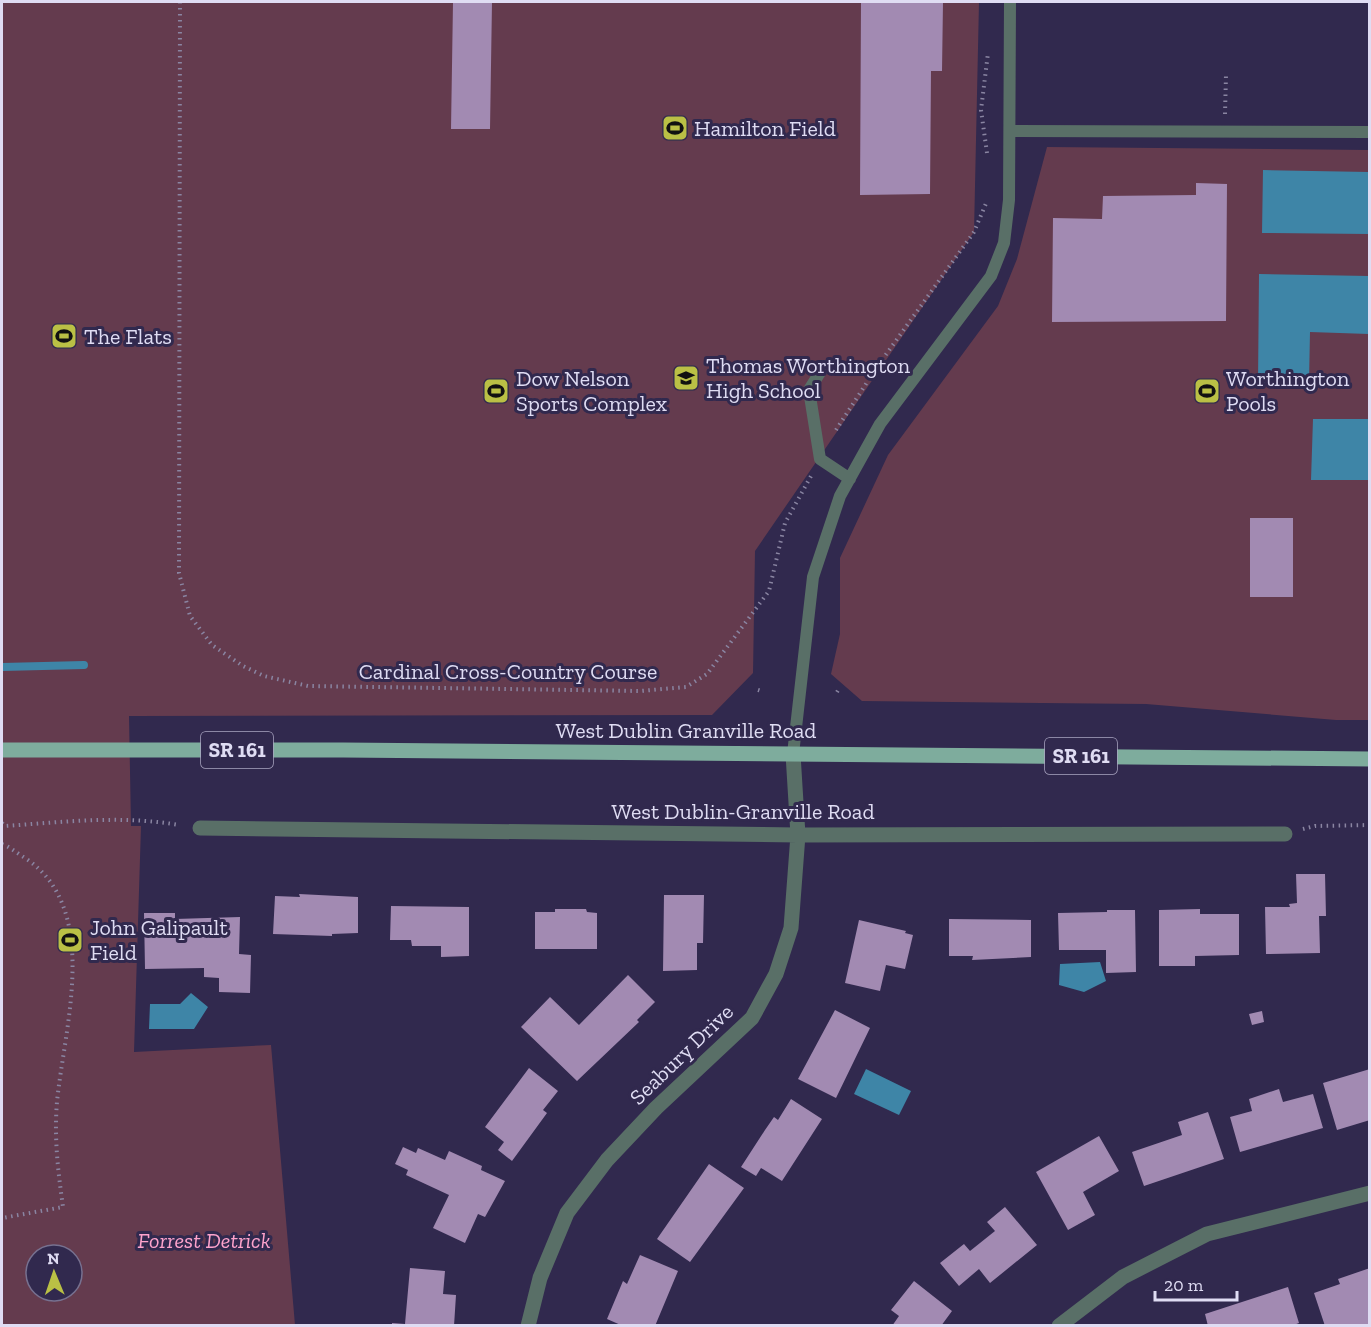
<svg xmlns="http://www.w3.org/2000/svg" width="1371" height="1327" font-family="'Zilla Slab',serif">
<rect width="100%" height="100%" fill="#31294e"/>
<path fill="#643b4e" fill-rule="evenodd" d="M2,2H979L974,232L755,551L753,673L712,715L129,716L131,826H141L134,1052L271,1045L295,1325L2,1326ZM36,1255H72V1291H36Z
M1047,147L1369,150V720H1336L1146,704L862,701L831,674L840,634V558L888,455L998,306L1017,259Z"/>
<path fill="#3e85a7" d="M1263,170L1369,172V234L1262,233Z
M1259,274L1369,276V334L1310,332L1309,383H1258Z
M1313,419H1369V480H1311Z
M1100,962L1106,981L1084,992L1059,985L1060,964Z
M191,993L208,1007L194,1029H149L150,1004H180Z
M866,1069L911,1091L899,1115L854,1094Z"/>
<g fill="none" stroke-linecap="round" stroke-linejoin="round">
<path stroke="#3e85a7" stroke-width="8" d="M2,667L84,665"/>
</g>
<path fill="#a28ab2" d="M453,2H492L490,129H451Z
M861,2H943L942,71H931L930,194L860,195Z
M1196,183L1227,184L1226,321L1052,322L1053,218L1102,219L1103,196L1196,195Z
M1250,518H1293V597H1250Z
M1296,874H1325L1326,916H1319L1320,953L1266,954L1265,907H1290L1289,904L1297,903Z
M299,894L358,897V933L332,934V936L273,934L275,896L300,897Z
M664,895H704L703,943H697V970L663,971Z
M391,906L469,907V956L441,957V946H412L411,940H390Z
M555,909H586L587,912L597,913V949H535V912H555Z
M1200,909V914H1239V955L1195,956V966H1159V910Z
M1107,910H1135L1136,972L1106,973V950H1059L1058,913L1107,912Z
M144,913H175V919L240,917L239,954L251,955L250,993L219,992V978L204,977V968L145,969Z
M949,919L1031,920V957L972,960L973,956H949Z
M859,920L906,931L905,933L913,935L905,969L886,965L880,991L845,983Z
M628,975L655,1002L637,1020L639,1022L577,1081L521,1027L550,997L579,1025Z
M835,1010L870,1028L836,1098L798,1079Z
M1262,1011L1264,1022L1252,1025L1249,1014Z
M529,1068L558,1091L543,1110L547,1113L512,1161L498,1150L504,1142L485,1127Z
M1370,1069V1120L1337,1130L1323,1083Z
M1279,1089L1283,1102L1313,1094L1323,1128L1240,1152L1230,1117L1252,1111L1249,1099Z
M791,1099L822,1119L782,1181L761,1168L756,1176L741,1167L765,1130L774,1117L778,1120Z
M1208,1112L1224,1159L1144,1186L1132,1152L1182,1135L1178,1122Z
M1099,1136L1119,1171L1083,1192L1095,1215L1068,1230L1036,1172Z
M403,1147L416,1153L418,1148L445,1160L449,1151L482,1166L481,1170L505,1181L485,1217L478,1214L465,1243L433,1228L449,1195L406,1175L408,1170L395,1164Z
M709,1164L744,1188L690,1262L657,1239Z
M1005,1207L1037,1245L990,1283L979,1269L959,1286L940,1263L964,1244L970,1251L995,1231L987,1222Z
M640,1255L678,1271L655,1326H623L607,1319L623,1281L627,1284Z
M410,1268L445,1271L443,1294L456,1295L454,1326H392V1323L405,1324Z
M1370,1268V1326H1325L1314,1293L1340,1284L1338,1279Z
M914,1281L952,1311L941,1326H892L899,1316L891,1310Z
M1288,1287L1299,1323L1291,1326H1208L1205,1314Z"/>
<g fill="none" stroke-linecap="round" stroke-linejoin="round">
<path stroke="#8a85a2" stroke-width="4" stroke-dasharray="1.5 4.5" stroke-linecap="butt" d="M180,2L179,573L190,616L212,645L243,666L264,676L308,686L640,691L686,687L707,674L769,591L785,523L811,476
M1225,114L1226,75
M987,153L981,110L988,53
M836,430L877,367L974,232L987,201
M758,690L761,691
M837,692L839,689
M2,823L5,826C63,822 121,815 179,825
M1303,829L1315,826L1370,825
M2,844C10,847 17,853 25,858C102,908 64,1028 57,1102C54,1138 58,1171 63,1207L2,1218"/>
<path stroke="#596f67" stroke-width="12" d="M1010,131L1370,132
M824,366L809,390L820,459L850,479
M793,754L813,577L840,496L880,424L991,276L1004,243L1009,200L1010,2"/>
<path stroke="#596f67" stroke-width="15" d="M200,828L798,835L1285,834
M528,1326L540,1278L567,1213L607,1160L656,1108L752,1018L776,974L791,928L798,835L793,754
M1059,1326L1123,1277L1207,1234L1370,1193"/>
<path stroke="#7eac9d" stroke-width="15" d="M2,750H343L1370,759"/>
</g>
<defs>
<g id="stadium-square" transform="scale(1.35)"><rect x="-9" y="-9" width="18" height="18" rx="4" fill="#bac045" stroke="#31294e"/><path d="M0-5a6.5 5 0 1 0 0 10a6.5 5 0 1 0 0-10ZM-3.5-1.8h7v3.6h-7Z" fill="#111"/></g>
<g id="school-square" transform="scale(1.35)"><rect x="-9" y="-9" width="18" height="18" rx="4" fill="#bac045" stroke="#31294e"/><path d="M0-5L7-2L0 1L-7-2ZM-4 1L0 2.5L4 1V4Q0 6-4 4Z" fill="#111"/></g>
</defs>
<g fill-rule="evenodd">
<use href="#stadium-square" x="675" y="128"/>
<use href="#stadium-square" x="64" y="336"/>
<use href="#school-square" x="686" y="378"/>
<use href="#stadium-square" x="496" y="391"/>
<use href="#stadium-square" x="1207" y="391"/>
<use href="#stadium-square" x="70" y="940"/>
</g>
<g text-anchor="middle" stroke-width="6" stroke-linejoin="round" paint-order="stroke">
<g fill="#31294e" stroke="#aba6c2" stroke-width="1.5">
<rect x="201" y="732" width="72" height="36" rx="4.5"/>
<rect x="1045" y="738" width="72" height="36" rx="4.5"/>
</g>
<g font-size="21" font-weight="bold" fill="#dfdcf3">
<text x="237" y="757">SR 161</text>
<text x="1081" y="763">SR 161</text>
</g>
<g font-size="22" fill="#dfdcf3" stroke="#31294e" text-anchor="start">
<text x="694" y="136">Hamilton Field</text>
<text x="84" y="344">The Flats</text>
<text x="706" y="373">Thomas Worthington<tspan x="706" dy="25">High School</tspan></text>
<text x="516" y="386">Dow Nelson<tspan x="516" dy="25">Sports Complex</tspan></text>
<text x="1226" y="386">Worthington<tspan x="1226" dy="25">Pools</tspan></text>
<text x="90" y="935">John Galipault<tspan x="90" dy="25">Field</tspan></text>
</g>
<g font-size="22" fill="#dfdcf3" stroke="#31294e">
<text x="508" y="679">Cardinal Cross-Country Course</text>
<text x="686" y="738">West Dublin Granville Road</text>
<text x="743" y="819">West Dublin-Granville Road</text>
<text transform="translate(681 1054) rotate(-44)" y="8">Seabury Drive</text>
</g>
<g font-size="22" font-style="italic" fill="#fea3cc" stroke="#31294e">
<text x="204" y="1248">Forrest Detrick</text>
</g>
</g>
<rect width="1371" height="1327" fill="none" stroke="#dfdcf3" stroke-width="6"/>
<g transform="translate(54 1273) rotate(358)"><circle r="28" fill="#31294e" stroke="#777190" stroke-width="1.5"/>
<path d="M0-4.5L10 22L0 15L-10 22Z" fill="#bac045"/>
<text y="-9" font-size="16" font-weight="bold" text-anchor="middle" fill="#dfdcf3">N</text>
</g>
<path d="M1155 1291v9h82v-9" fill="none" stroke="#dfdcf3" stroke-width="3"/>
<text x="1164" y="1291" font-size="18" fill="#dfdcf3" stroke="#31294e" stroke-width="4.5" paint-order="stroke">20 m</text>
</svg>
